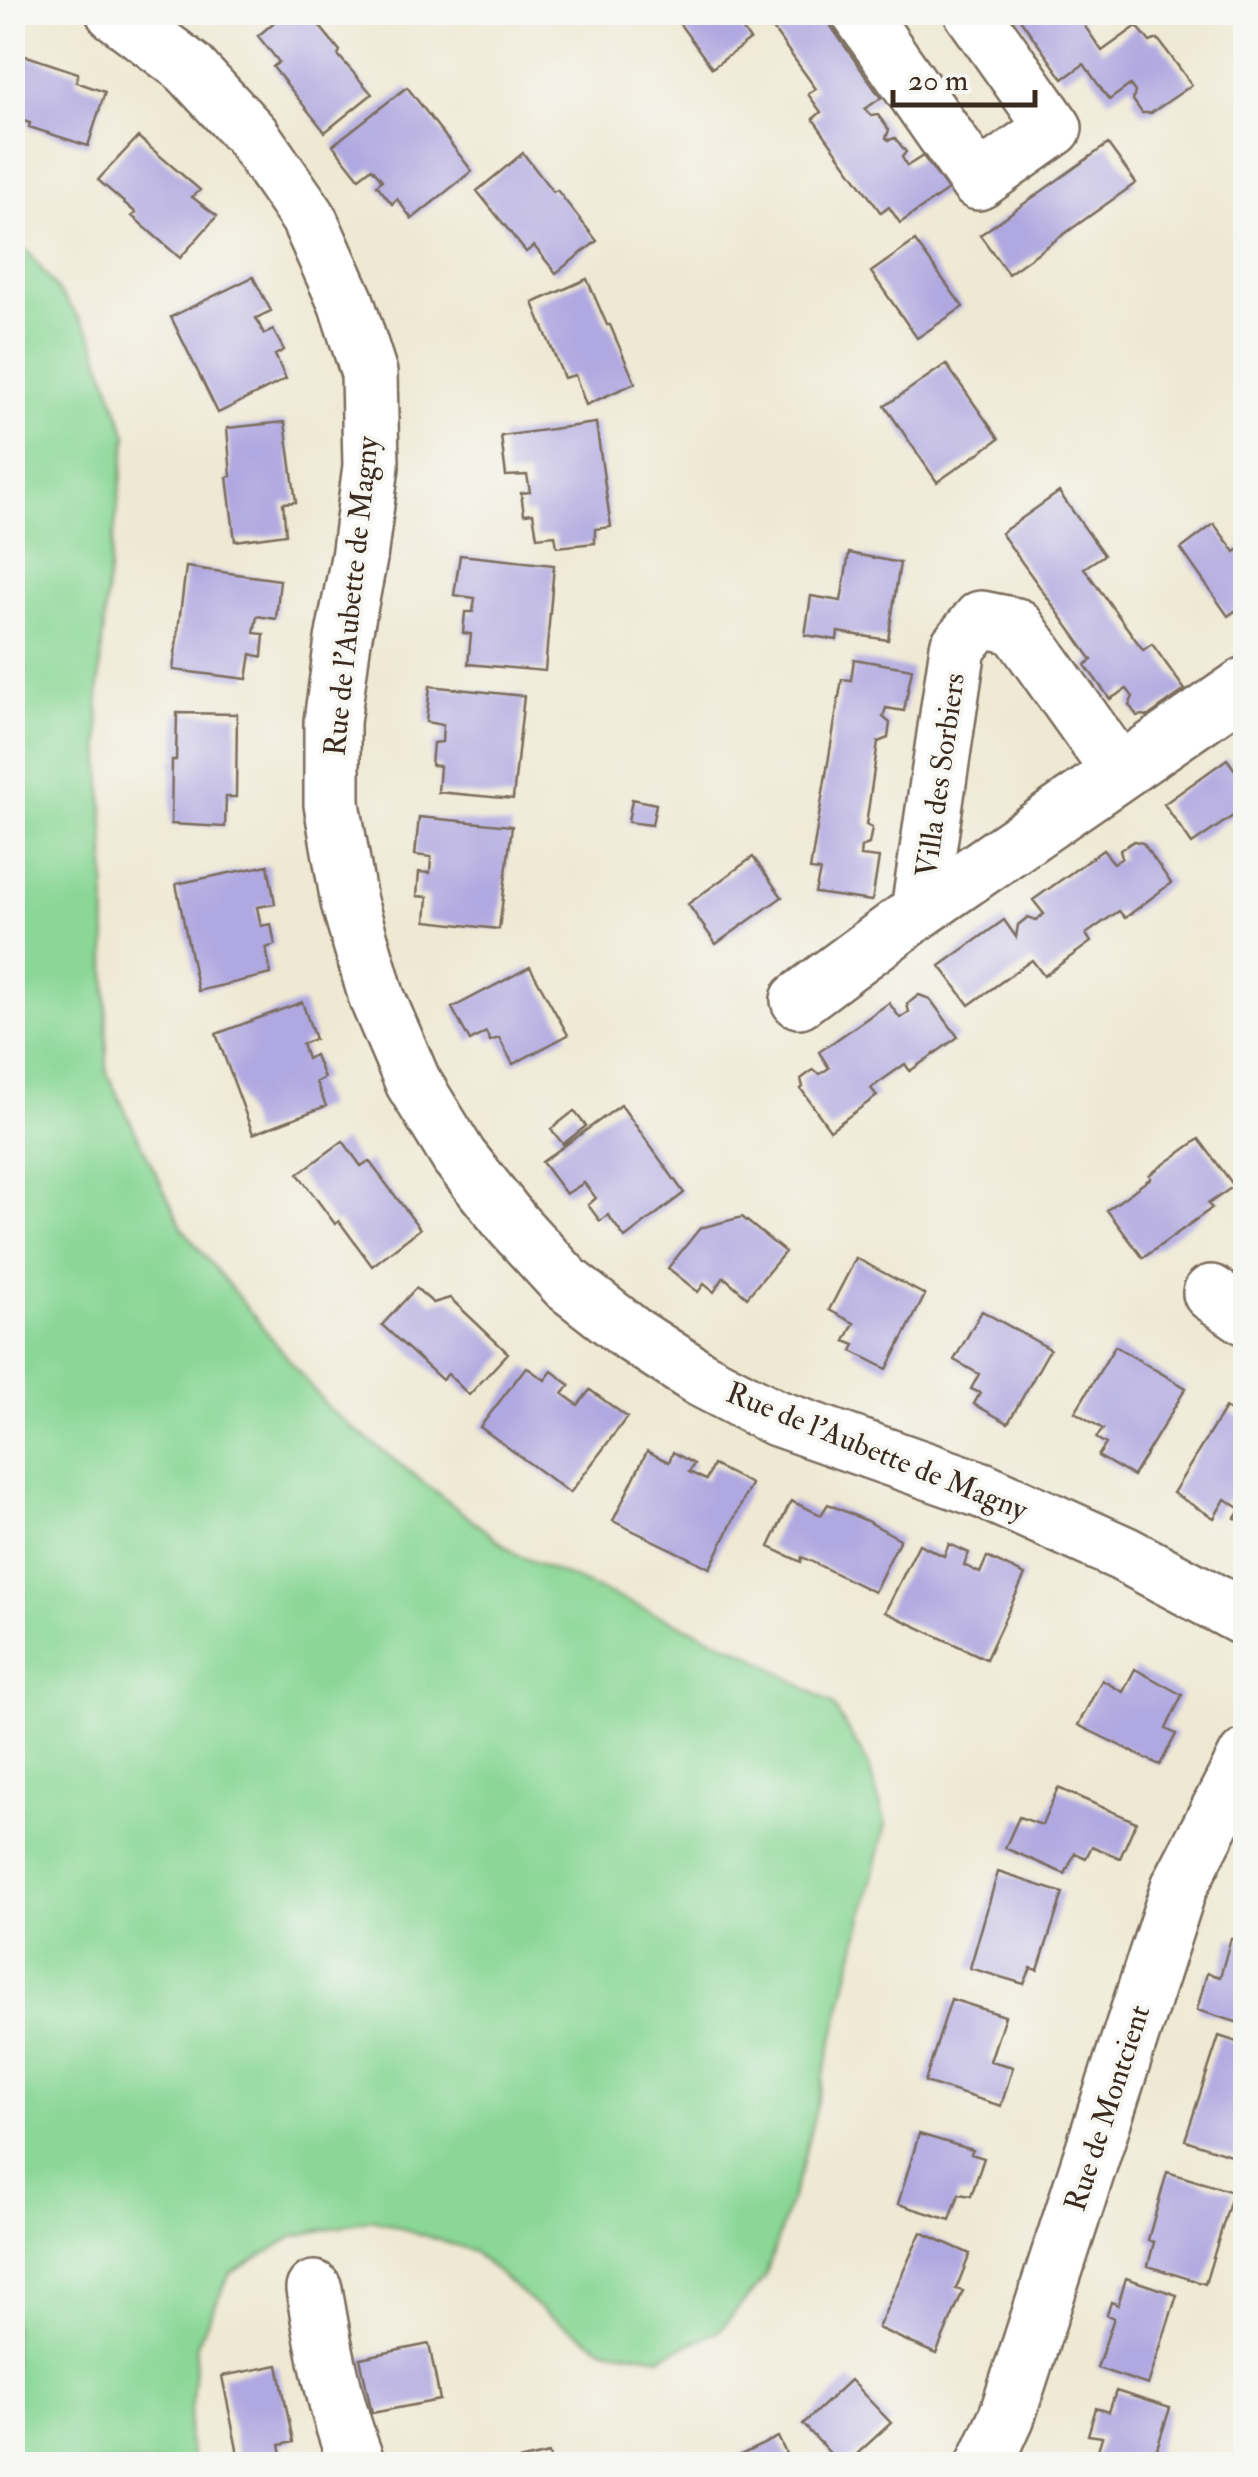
<svg xmlns="http://www.w3.org/2000/svg" width="1258" height="2477" font-family="'IM FELL Double Pica',serif">
<rect width="100%" height="100%" fill="#f6f6f2"/>
<filter id="ink" filterUnits="userSpaceOnUse"><feTurbulence type="fractalNoise" baseFrequency=".01" numOctaves="2"/><feDisplacementMap in="SourceGraphic" scale="20" xChannelSelector="R" yChannelSelector="G"/><feConvolveMatrix kernelMatrix="1 2 1 2 8 2 1 2 1" color-interpolation-filters="sRGB"/></filter>
<filter id="wash" filterUnits="userSpaceOnUse"><feTurbulence type="fractalNoise" baseFrequency=".0048" numOctaves="4" result="noise"/><feDisplacementMap in="SourceGraphic" scale="40" xChannelSelector="R" yChannelSelector="G"/><feGaussianBlur stdDeviation="2.25" result="paint"/><feColorMatrix in="noise" values="0 0 0 0 0 0 0 0 0 0 0 0 0 0 0 0 0 1.4 0 .05"/><feComposite in="paint" operator="in"/></filter>
<g filter="url(#wash)">
<rect width="100%" height="100%" fill="#efe9d3"/>
<path fill="#8ad796" stroke="#62805a" stroke-width="2.5" d="M12,243L29,253L92,335L127,436L107,586L98,696L105,848L107,1073L183,1229L330,1410L517,1555L748,1653L832,1704L867,1762L886,1824L801,2169L765,2277L719,2331L660,2357L603,2348L545,2313L471,2250L372,2219L295,2236L230,2274L197,2344L188,2441L193,2464H13Z"/>
<g id="blocks">
<path fill="#b0a8e0" d="M286,12H308L340,51L338,55L372,94L325,132L273,67L279,62L258,36Z
M671,12H730L750,40L712,68Z
M788,12H821L881,98L865,109L871,116L878,115L889,130L886,138L889,140L895,138L906,152L902,157L907,166L923,156L948,190L900,223L889,207L881,213L813,119L821,112L808,94L816,89L770,25Z
M1015,12H1075L1102,51L1137,26L1150,42L1158,39L1192,85L1151,113H1142L1133,100L1135,92L1130,85L1109,100L1084,64L1063,79Z
M12,51L78,73L76,82L105,92L88,146L29,127L30,123L12,117Z
M407,87L472,171L412,219L397,199L392,204L377,185L382,180L372,168L359,178L333,145Z
M138,137L200,190L192,197L217,216L180,258L132,216L136,213L98,180Z
M1108,144L1136,183L1008,274L980,235Z
M523,153L553,192L557,190L597,241L556,273L534,246L526,252L477,191Z
M915,241L963,307L917,338L871,272Z
M253,277L271,311L256,318L264,334L273,330L284,350L275,355L286,379L218,413L171,317Z
M587,279L607,325H610L635,383L586,405L575,375L564,378L533,303Z
M946,364L999,439L937,482L885,406Z
M285,422L296,502L283,503L286,534L235,541L227,477L231,476L227,428Z
M596,423L611,527L595,529V543L557,547L555,535L537,537L533,513L524,514L521,493L530,492L527,475L506,476L501,436Z
M1059,492L1104,555L1084,568L1143,650L1152,644L1185,690L1147,717L1144,715L1137,716L1129,705L1133,697L1127,689L1110,699L1085,665L1092,660L1001,533Z
M1214,524L1235,552L1246,544V603L1228,616L1181,549Z
M849,553L900,563L888,640L838,632L837,640L805,635L811,596L841,601Z
M460,555L554,565L545,671L468,664L471,634L463,633L465,612H473L475,598L454,595Z
M186,567L280,580L276,619L257,616L254,633L264,634L262,657L251,654L247,679L173,670Z
M854,659L912,669L904,711L886,708L883,717L890,723L888,738L878,742L866,825L872,828L869,844L861,847L860,856L879,858L872,901L815,893L820,871L810,870L842,679L851,680Z
M430,686L524,696L513,799L438,792L440,766L431,765L433,743L442,742L443,725L426,722Z
M177,713L237,714L236,797H226L225,827L171,824L172,760H176Z
M1227,759L1246,785V807L1192,844L1164,804Z
M632,799L656,804L652,825L628,822Z
M419,817L512,826L499,929L426,921L428,897L417,896L419,872L430,873L431,857L415,855Z
M1134,841L1143,843L1171,883L1125,918L1119,911L1103,922L1086,934L1091,942L1044,976L1032,960L969,1005L940,966L1004,920L1016,937L1018,925L1028,917L1036,920L1044,914L1033,900L1103,850L1114,863L1122,858L1120,850Z
M753,857L782,897L716,944L688,904Z
M268,865L275,904L257,907L261,926L271,924L275,945L266,948L271,974L198,991L176,884Z
M530,967L568,1035L513,1064L499,1038L490,1041L486,1032L470,1041L452,1008Z
M919,995L930,999L958,1037L910,1071L905,1064L871,1088L877,1096L830,1130L801,1089L803,1087L801,1079L813,1070L820,1074L829,1068L819,1052L889,1003L900,1018L909,1012L907,1004Z
M302,1002L315,1039L302,1044L307,1059L315,1055L324,1078L316,1082L326,1106L253,1134L216,1034Z
M621,1105L684,1193L625,1238L608,1215L600,1221L588,1205L596,1198L584,1183L566,1194L542,1162Z
M574,1111L586,1126L563,1144L551,1129Z
M1199,1139L1234,1186L1208,1204L1212,1208L1143,1258L1107,1210L1151,1178L1149,1175Z
M343,1141L361,1166L369,1161L420,1229L372,1266L339,1221L335,1224L298,1174Z
M742,1217L785,1252L747,1297L724,1277L714,1292L704,1284L698,1292L668,1268L700,1228Z
M856,1258L925,1295L887,1369L852,1351L855,1345L845,1341L854,1323L829,1310Z
M416,1288L433,1303L450,1298L508,1353L469,1395L448,1374L442,1380L382,1325Z
M982,1311L1050,1349L1008,1423L974,1404L980,1393L971,1389L979,1374L954,1360Z
M1115,1346L1186,1388L1133,1476L1098,1456L1106,1444L1096,1438L1103,1429L1075,1412Z
M526,1367L545,1380L552,1371L570,1385L563,1394L578,1405L590,1390L627,1417L570,1493L480,1427Z
M1225,1408L1246,1421V1525L1235,1518L1241,1509L1225,1499L1214,1518L1173,1493Z
M647,1451L669,1462L673,1452L694,1464L689,1472L706,1480L713,1465L751,1484L710,1568L613,1521Z
M791,1501L821,1515L828,1504L867,1521L900,1539L874,1592L802,1557L801,1562L769,1547Z
M919,1544L944,1556L949,1544L969,1553L964,1565L980,1573L987,1557L1025,1575L986,1659L885,1612Z
M1135,1669L1182,1695L1166,1729L1176,1734L1160,1765L1078,1725L1102,1680L1123,1692Z
M1058,1788L1136,1822L1120,1858L1092,1846L1086,1858L1075,1853L1065,1874L1005,1848L1019,1817L1042,1825Z
M998,1872L1063,1893L1038,1970L1031,1968L1024,1984L970,1968Z
M1231,1938L1246,1942V2025L1197,2010L1207,1973L1220,1977Z
M951,1999L1005,2016L990,2061L1013,2067L1001,2106L925,2082Z
M1219,2036L1246,2045V2125L1236,2157L1185,2140Z
M919,2134L973,2150L971,2154L984,2158L971,2196L959,2194L950,2220L898,2204Z
M1167,2172L1233,2192L1205,2284L1148,2266L1154,2242L1148,2240Z
M921,2232L970,2254L956,2289L963,2291L936,2354L878,2328Z
M1126,2278L1177,2295L1148,2385L1097,2368L1114,2318L1107,2315L1111,2302L1118,2305Z
M429,2344L440,2400L372,2413L360,2358Z
M278,2365L293,2442L280,2445L284,2464H240L222,2376Z
M850,2380L891,2423L846,2464H840L803,2424Z
M1116,2391L1170,2408L1152,2464L1094,2463L1102,2437L1088,2435L1096,2408L1109,2412Z
M778,2437L791,2464H722Z
M658,2453L661,2464H610V2463Z
M549,2454L551,2464H509V2463Z"/>
</g>
</g>
<g filter="url(#ink)">
<use href="#blocks" fill-opacity="0" stroke="#7a6d5d" stroke-width="2.5"/>
<g fill="none" stroke-linecap="round" stroke-linejoin="round">
<g stroke="#7a6d5d" stroke-width="60">
<path id="minor" d="M114,12L189,68L252,136L308,217L346,302L369,373L371,466L359,558L343,640L332,722V804L349,902L377,998L413,1082L459,1157L513,1225L567,1284L630,1333L701,1379L774,1417L982,1490L1124,1554L1246,1619
M859,12L978,182L1054,128L972,12
M919,911L958,647L981,619L1016,626L1119,771
M799,1000L919,911L1246,685
M1211,1293L1246,1317
M314,2289C324,2349 335,2408 357,2464
M985,2464L1007,2416L1179,1887L1246,1757"/>
</g>
<use href="#minor" stroke="#fff" stroke-width="55"/>
</g>
</g>
<g text-anchor="middle" stroke-width="8" stroke-linejoin="round" paint-order="stroke">
<g font-size="30" fill="#3b2a1e" stroke="#f6f6f2">
<text transform="translate(351 596) rotate(-84)" y="10">Rue de l'Aubette de Magny</text>
<text transform="translate(940 775) rotate(-82)" y="10">Villa des Sorbiers</text>
<text transform="translate(877 1451) rotate(22)" y="10">Rue de l'Aubette de Magny</text>
<text transform="translate(1107 2108) rotate(-72)" y="10">Rue de Montcient</text>
</g>
</g>
<rect width="1258" height="2477" fill="none" stroke="#f6f6f2" stroke-width="50"/>
<path d="M893 90v15h142v-15" fill="none" stroke="#3b2a1e" stroke-width="5"/>
<text x="908" y="90" font-size="30" fill="#3b2a1e" stroke="#f6f6f2" stroke-width="8" paint-order="stroke">20 m</text>
</svg>
